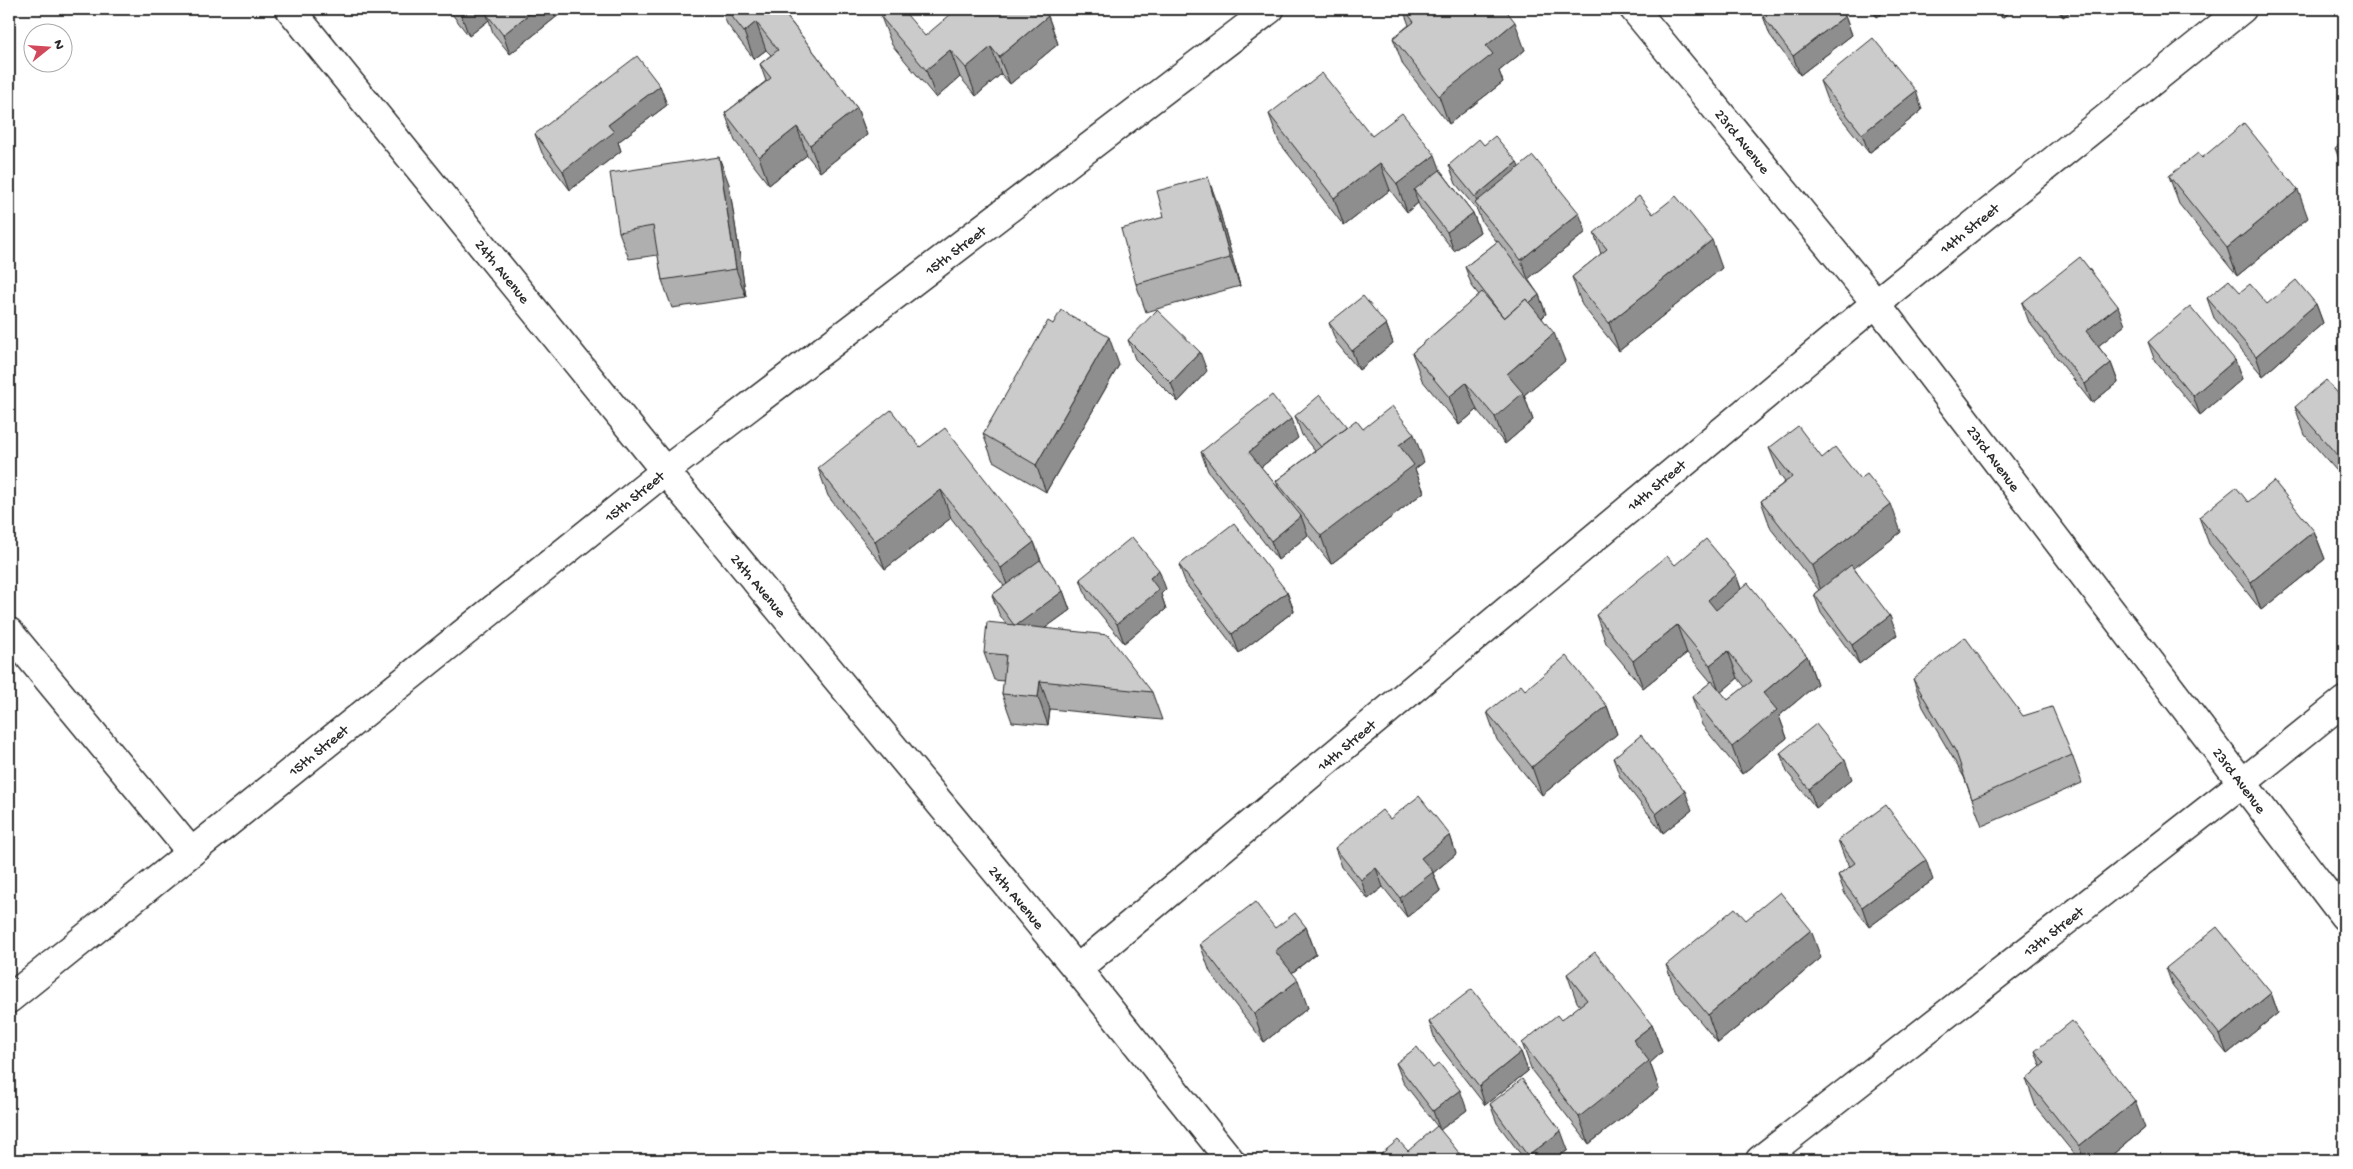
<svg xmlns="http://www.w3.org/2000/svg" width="2353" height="1169" font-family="'Gochi Hand',sans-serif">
<rect width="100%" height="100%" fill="#fff"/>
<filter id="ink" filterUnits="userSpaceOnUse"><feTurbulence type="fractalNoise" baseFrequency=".02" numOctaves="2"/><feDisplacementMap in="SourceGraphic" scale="10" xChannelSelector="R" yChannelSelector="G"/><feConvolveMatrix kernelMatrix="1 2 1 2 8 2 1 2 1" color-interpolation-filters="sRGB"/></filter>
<g filter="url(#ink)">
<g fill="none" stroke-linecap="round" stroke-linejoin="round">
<g stroke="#2b2b2b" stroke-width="31">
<path id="minor" d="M290,9L665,471L1077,969L1230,1160
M1634,9L1876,303L2344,916
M9,632L191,852
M1077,969L1876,303L2242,9
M9,999L665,471L1270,9
M1760,1160L2242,783L2344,701"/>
</g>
<use href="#minor" stroke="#fff" stroke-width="28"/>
</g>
<path fill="#afafaf" stroke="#2b2b2b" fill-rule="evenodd" d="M448,9H558L560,14L510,54L493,33L489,20L469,36Z
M721,9H781L857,108L867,135L820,172L807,155L769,185L735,141L725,113L766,81L760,64L771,55L766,50L754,59L727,24Z
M1403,9H1505L1525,50L1499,71L1503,82L1449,124L1403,65L1393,38L1409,25Z
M1870,9H1887L1877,17Z
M1994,9H2013L2002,18Z
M2056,9H2074L2063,17Z
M1048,16L1058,44L1010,84L1001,74L976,96L960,77L936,98L892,45L881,17L925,36Z
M1763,16H1845L1852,35L1800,75L1770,35Z
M1820,81L1922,110L1869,153L1827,100Z
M660,86L667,105L618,142L621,151L570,190L542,153L535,134Z
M1269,114L1372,136L1441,171L1473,213L1480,232L1454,251L1421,209L1418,203L1407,212L1390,190L1344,226L1279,142Z
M2344,141V170L2342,167L2335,148Z
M1484,145L1519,168L1586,232L1528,279L1539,295L1546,314L1542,318L1565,361L1524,395L1533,420L1505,444L1477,410L1459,425L1422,380L1412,353L1479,295L1472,286L1465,267L1497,242L1482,222L1477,210L1456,184L1449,165Z
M2202,158L2308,218L2237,276L2179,204L2169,176Z
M729,184L746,297L672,308L662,280L658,255L629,259L619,232Z
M1218,205L1240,286L1146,312L1136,284Z
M1594,233L1722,268L1619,351L1582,305L1572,277L1601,254Z
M2240,292L2267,304H2316L2323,323L2263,376L2214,318L2207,298Z
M2022,303L2125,325L2098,346L2111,363L2118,382L2092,403L2029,322Z
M1329,323L1386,324L1393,343L1359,370L1336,342Z
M1053,324L1119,365L1046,492L993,461L983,434Z
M1128,340L1207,371L1178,402L1135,359Z
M2148,342L2235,360L2242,379L2200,415L2155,361Z
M2344,400V479L2305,435L2295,407Z
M1295,416L1347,427L1363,429L1424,462L1415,469L1424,492L1331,564L1308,535L1278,560L1208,471L1201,452L1298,438L1261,467L1279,489L1276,481L1315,451L1302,435Z
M920,447L1034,542L1042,563L1063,591L1070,610L1045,628L1152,692L1162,720L1050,709L1048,725L1012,722L1002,694L1004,681L994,680L984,653L1006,624L999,614L992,595L1004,586L951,518L885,569L828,496L818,468Z
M1769,448L1822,458L1901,532L1854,568L1897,635L1859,664L1821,613L1814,594L1819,590L1771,529L1761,501L1785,482L1780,475Z
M2248,502L2314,531L2325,559L2261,610L2209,544L2199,517Z
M1179,565L1287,592L1294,611L1239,653L1186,584Z
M1675,565L1736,575L1741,589L1807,656L1817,684L1779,716L1787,738L1742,774L1702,725L1692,697L1711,682L1687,653L1643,688L1606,643L1596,615ZM1738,678L1745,687L1728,700L1721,692Z
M1080,579L1166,589L1161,594L1166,609L1124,643L1087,598Z
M1913,679L2023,716L2072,755L2082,783L1982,826L1964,777L1923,707Z
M1525,690L1607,706L1617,734L1542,795L1497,740L1487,712Z
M1780,753L1852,779L1816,808L1787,772Z
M1613,758L1692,810L1663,833L1620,777Z
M1390,819L1450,835L1456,854L1433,873L1440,891L1407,917L1383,887L1368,899L1342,867L1335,848Z
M1838,840L1933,880L1869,927L1845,894L1838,875L1850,866L1845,859Z
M1746,920L1821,958L1718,1043L1676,992L1666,965Z
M1306,927L1316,954L1292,973L1308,1008L1264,1042L1210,972L1200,944L1275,928Z
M2166,968L2271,993L2278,1013L2227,1054L2173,987Z
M1567,974L1652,1025L1662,1052L1650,1063L1659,1089L1589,1144L1532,1071L1522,1043L1561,1020L1580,1006L1577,1002Z
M1429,1022L1521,1052L1528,1071L1485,1105L1436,1042Z
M2035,1051L2145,1128L2106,1160H2079L2036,1107L2026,1079L2041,1067Z
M1396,1063L1433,1068L1467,1110L1440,1130L1403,1082Z
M1490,1104L1568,1150L1554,1160H1525L1497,1123Z"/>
<path fill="#8e8e8e" stroke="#2b2b2b" d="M459,9H502L486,13L489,20L469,36Z
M535,9H558L560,14L510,54L503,35Z
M1874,9H1887L1877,17Z
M1999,9H2013L2002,18Z
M2060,9H2074L2063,17Z
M1048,16L1058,44L1010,84L999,57Z
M1845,16L1852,35L1800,75L1793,56Z
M756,22L766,50L754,59L744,32Z
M1515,22L1525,50L1499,71L1503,82L1449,124L1439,96L1486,46Z
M991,47L1001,74L976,96L966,68Z
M950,50L960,77L936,98L926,70Z
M660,86L667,105L618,142L621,151L570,190L563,171L608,125Z
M1916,91L1922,110L1869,153L1862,134Z
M857,108L867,135L820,172L810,145Z
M797,127L807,155L769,185L759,157Z
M1435,155L1445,182L1414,190L1418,203L1407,212L1397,184Z
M719,157L729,184L746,297L736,269Z
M1517,162L1524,181L1480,210L1475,197Z
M1380,163L1390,190L1344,226L1334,198Z
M1208,177L1218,205L1240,286L1230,258Z
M2298,190L2308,218L2237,276L2227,248Z
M1473,213L1480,232L1454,251L1447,232Z
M1579,213L1586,232L1528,279L1521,260Z
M1712,240L1722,268L1619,351L1609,323Z
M1539,295L1546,314L1513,340L1506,321Z
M2316,304L2323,323L2263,376L2256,356Z
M2118,306L2125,325L2093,350L2086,331Z
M1386,324L1393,343L1359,370L1352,351Z
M1554,333L1565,361L1524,395L1533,420L1505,444L1495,417L1507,374Z
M1109,337L1119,365L1046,492L1036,465Z
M1200,352L1207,371L1178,402L1171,383Z
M2235,360L2242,379L2200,415L2193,396Z
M2111,363L2118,382L2092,403L2085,384Z
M1466,383L1477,410L1459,425L1449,397Z
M1291,419L1298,438L1256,471L1249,452Z
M1414,434L1424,462L1415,469L1424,492L1331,564L1321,536L1399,445Z
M941,490L951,518L885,569L875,541Z
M1891,504L1901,532L1822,593L1812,566Z
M1301,516L1308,535L1278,560L1271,541Z
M2314,531L2325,559L2261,610L2251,582Z
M1034,542L1044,570L1011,596L1001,568Z
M1159,570L1166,589L1161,594L1166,609L1124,643L1117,624L1150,578Z
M1736,575L1746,603L1718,627L1708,600Z
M1063,591L1070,610L1022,645L1015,626Z
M1287,592L1294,611L1239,653L1232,634Z
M1890,616L1897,635L1859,664L1852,645Z
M1677,625L1687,653L1643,688L1633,661Z
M1728,651L1738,678L1720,693L1710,665Z
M1807,656L1817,684L1779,716L1787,738L1742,774L1732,747L1763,693Z
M1040,681L1050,709L1048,725L1038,697Z
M1607,706L1617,734L1542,795L1532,767Z
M1845,760L1852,779L1816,808L1809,789Z
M1685,791L1692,810L1663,833L1656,814Z
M1450,835L1456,854L1433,873L1440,891L1407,917L1400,898L1421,858Z
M1926,860L1933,880L1869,927L1862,907Z
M1376,868L1383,887L1368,899L1361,880Z
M1306,927L1316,954L1285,978L1275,951Z
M1811,930L1821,958L1718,1043L1708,1015Z
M1298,980L1308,1008L1264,1042L1254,1014Z
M2271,993L2278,1013L2227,1054L2220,1035Z
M1652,1025L1662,1052L1650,1063L1659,1089L1589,1144L1579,1117L1633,1040Z
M1521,1052L1528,1071L1485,1105L1479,1086Z
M1460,1090L1467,1110L1440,1130L1433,1111Z
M2135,1101L2145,1128L2106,1160H2084L2079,1146Z
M1561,1131L1568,1150L1554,1160H1530L1528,1156Z"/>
<path fill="#cbcbcb" stroke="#2b2b2b" d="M492,9H535L503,35L486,13Z
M726,9H781L857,108L810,145L797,127L759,157L725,113L771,78L760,64L778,50L756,22L744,32Z
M891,9H902L925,36L957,9H1042L1048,16L999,57L991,47L966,68L950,50L926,70L881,17Z
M1404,9H1505L1515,22L1486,46L1493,54L1439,96L1393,38L1414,22Z
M1773,9H1839L1845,16L1793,56L1763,16Z
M1873,38L1916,91L1862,134L1820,81Z
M637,56L660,86L608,125L614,132L563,171L535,134Z
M1322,73L1372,136L1402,113L1435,155L1397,184L1380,163L1334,198L1269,114Z
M2244,123L2298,190L2227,248L2169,176L2198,153L2202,158Z
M1495,136L1517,162L1475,197L1449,165L1479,139L1484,145Z
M2344,141V159L2335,148Z
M1533,156L1579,213L1521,260L1475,203Z
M719,157L736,269L662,280L653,226L619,232L610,173Z
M1440,170L1473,213L1447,232L1414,190Z
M1208,177L1230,258L1136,284L1121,229L1164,217L1157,191Z
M1639,196L1653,214L1676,196L1712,240L1609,323L1572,277L1607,249L1594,233Z
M1498,241L1539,295L1529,303L1526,299L1504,318L1465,267Z
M2080,257L2118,306L2086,331L2111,363L2085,384L2022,303Z
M2229,280L2240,292L2250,284L2267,304L2296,280L2316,304L2256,356L2207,298Z
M1482,292L1504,318L1526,299L1554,333L1507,374L1523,393L1495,417L1466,383L1449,397L1412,353Z
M1363,296L1386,324L1352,351L1329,323Z
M2190,306L2235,360L2193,396L2148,342Z
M1061,310L1109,337L1036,465L983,434L1048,321L1053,324Z
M1157,310L1200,352L1171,383L1128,340Z
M2326,380L2344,400V463L2295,407Z
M1272,395L1291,419L1249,452L1301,516L1271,541L1201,452Z
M1320,395L1347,427L1321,447L1295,416Z
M1392,406L1414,434L1399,445L1414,465L1321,536L1276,481L1356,420L1363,429Z
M891,410L920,447L945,428L1034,542L1001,568L941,490L875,541L818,468Z
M1798,426L1822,458L1835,447L1860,479L1867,474L1891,504L1812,566L1761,501L1792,477L1769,448Z
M2274,481L2314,531L2251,582L2199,517L2236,487L2248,502Z
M1234,523L1287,592L1232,634L1179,565Z
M1132,537L1159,570L1150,578L1159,590L1117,624L1080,579Z
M1706,539L1736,575L1708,600L1716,610L1748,583L1807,656L1763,693L1777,710L1732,747L1692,697L1712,681L1728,700L1752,681L1728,651L1710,665L1677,625L1633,661L1596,615L1667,556L1675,565Z
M1040,560L1063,591L1017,625H1014L992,595Z
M1851,565L1890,616L1852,645L1814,594Z
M987,622L1108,635L1152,692L1040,681L1038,697L1002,694L1006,655L984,653Z
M1965,637L2023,716L2052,707L2072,755L1972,799L1956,752L1913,679Z
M1566,656L1607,706L1532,767L1487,712L1521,685L1525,690Z
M1816,724L1845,760L1809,789L1780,753Z
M1641,735L1685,791L1656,814L1613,758Z
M1419,796L1450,835L1421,858L1433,872L1400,898L1376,868L1361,880L1335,848L1382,810L1390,819Z
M1886,805L1926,860L1862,907L1838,875L1855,863L1838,840Z
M1780,892L1811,930L1708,1015L1666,965L1735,908L1746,920Z
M1255,902L1275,928L1295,913L1306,927L1275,951L1298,980L1254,1014L1200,944Z
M2217,927L2271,993L2220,1035L2166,968Z
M1595,952L1652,1025L1633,1040L1649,1061L1579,1117L1522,1043L1557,1015L1561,1020L1587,1000L1567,974Z
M1472,989L1521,1052L1479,1086L1429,1022Z
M2072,1021L2135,1101L2079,1146L2026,1079L2045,1063L2035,1051Z
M1417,1047L1433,1068L1439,1063L1460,1090L1433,1111L1396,1063Z
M1522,1079L1561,1131L1528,1156L1490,1104Z
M1437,1126L1465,1160H1374L1398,1140L1408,1151Z"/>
</g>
<g text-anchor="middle" stroke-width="4" stroke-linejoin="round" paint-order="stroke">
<g font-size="15" fill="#2b2b2b" stroke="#fff">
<text transform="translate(1743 141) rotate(51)" y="5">23rd Avenue</text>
<text transform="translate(1969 228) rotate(-39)" y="5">14th Street</text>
<text transform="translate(955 250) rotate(-37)" y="5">15th Street</text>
<text transform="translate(503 271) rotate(51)" y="5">24th Avenue</text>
<text transform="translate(1994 458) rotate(53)" y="5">23rd Avenue</text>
<text transform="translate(1656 485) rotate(-40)" y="5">14th Street</text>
<text transform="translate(634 496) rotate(-39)" y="5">15th Street</text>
<text transform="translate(759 585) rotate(50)" y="5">24th Avenue</text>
<text transform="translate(1346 745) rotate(-40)" y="5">14th Street</text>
<text transform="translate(318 750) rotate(-39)" y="5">15th Street</text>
<text transform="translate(2240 780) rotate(53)" y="5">23rd Avenue</text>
<text transform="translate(1017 897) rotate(50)" y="5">24th Avenue</text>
<text transform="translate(2053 931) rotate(-38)" y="5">13th Street</text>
</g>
</g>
<rect width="2353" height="1169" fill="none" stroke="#fff" stroke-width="30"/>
<rect x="15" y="15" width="2323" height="1139" fill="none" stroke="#2b2b2b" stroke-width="2" filter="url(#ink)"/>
<g transform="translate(48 48) rotate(73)"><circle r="24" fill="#ffffff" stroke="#aaaaaa"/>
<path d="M0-4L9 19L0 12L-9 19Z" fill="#d1495b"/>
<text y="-8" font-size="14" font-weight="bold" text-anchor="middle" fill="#2b2b2b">N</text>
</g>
</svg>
